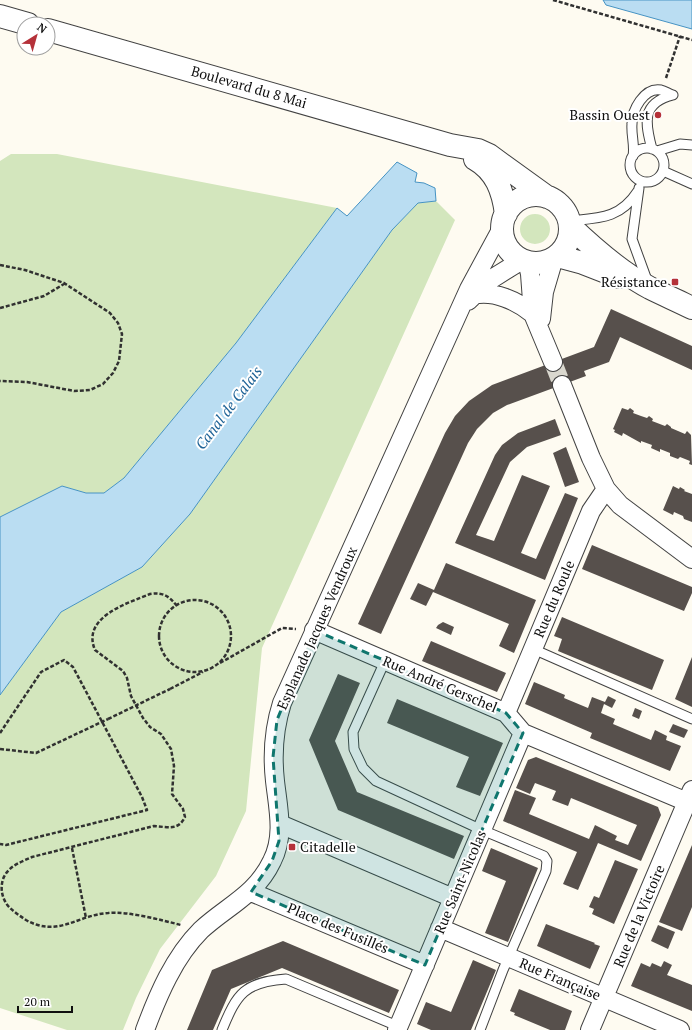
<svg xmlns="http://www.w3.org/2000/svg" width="692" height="1030" font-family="'PT Serif',serif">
<rect width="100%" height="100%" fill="#fefbf1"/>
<path fill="#d3e6bd" d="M11,154H57L337,208L236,343L124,478L104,493H86L62,486L0,517V161Z
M436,201L455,220L262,648L246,811L216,876L160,949L136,998L123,1030H67L0,1008V695L61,612L142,567L190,514L392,230L418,203Z
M520 229a15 15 0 1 1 30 0a15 15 0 1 1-30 0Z"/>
<path fill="#baddf2" stroke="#4693c3" d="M603,0H692V29L606,5Z
M397,162L417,173L415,182L424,183L435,188L436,201L418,203L392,230L190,514L142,567L61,612L0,695V517L62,486L86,493H104L124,478L236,343L337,208L347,216Z"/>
<path fill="#57504c" d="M611,309L692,346V370L620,337L609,362L584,371L586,376L507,405L493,413L477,429L468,443L381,634L358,624L445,433L455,416L469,401L492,385L594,347Z
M622,408L628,410L630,408L634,411L633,413L641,416L647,418L649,416L653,419L652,421L665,426L667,424L671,427V428L685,434L687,431L691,435L692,465L689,464L690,461L680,457L678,459L670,456V453L660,449V452L651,448L652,445L641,441V443L623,433L622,436L614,432L615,430L613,429Z
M555,419L561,435L527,447L510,462L476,535L494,541L522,475L550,486L521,553L536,559L565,493L578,498L545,580L455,543L495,455L502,445L518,433Z
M566,447L579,482L565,487L553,453Z
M673,486L679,489L680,487L685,490L684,491L692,494V522L684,519L683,516L674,512L673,515L663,510Z
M592,545L692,587V593L684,611L582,569Z
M446,563L536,600L514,653L499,646L509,624L433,592L426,606L410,599L418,583L434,590Z
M562,617L664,660L652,690L558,651L562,639L554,636Z
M443,622L454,627L451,635L436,628L438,625Z
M431,641L506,673L497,692L422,661Z
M692,657V707L675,699Z
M338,674L360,683L335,741L357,792L464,836L454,859L338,810L309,740Z
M534,682L565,695L564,698L588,708L592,697L605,702L608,696L616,700L612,708L604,704L601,713L615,719L613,724L651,740L655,730L667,736L666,740L681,746L670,771L590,738L592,733L525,704Z
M397,699L503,743L480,796L456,787L469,757L387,723Z
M635,708L642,711L639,719L632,716Z
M673,724L688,730L684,738L669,732Z
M536,757L658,807L661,815L641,861L598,843L578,890L563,884L577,852L503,821L515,790L536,798L529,814L589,839L595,825L617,836L615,840L628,845L637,825L571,798L568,806L552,800L556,791L535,783L530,794L516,788L528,760Z
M692,845V907L682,931L659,922Z
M491,848L538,868L508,942L485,933L506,881L482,871Z
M615,860L638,869L614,924L592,914L594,909L589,907L594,896L599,898Z
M546,924L595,943L594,944L600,946L590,969L537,946Z
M658,925L675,932L668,949L651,941Z
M283,941L399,990L389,1013L282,968L231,989L213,1030H187L212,970Z
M473,960L496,970L471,1030H431L417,1024L426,1002L451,1012Z
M664,961L672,965L667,975L692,985V1011L631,986L641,963L650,967L652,963L661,967Z
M519,989L572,1011L565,1030H550L514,1015L515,1013L510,1011Z"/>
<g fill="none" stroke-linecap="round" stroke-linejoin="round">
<path stroke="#dad8cf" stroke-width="18" stroke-dasharray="18 9" stroke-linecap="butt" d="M553,362L562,385"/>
<g stroke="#424242" stroke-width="11">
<path id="service" d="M630 165a17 17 0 1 1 34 0a17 17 0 1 1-34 0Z
M652,149C645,123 641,103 673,95
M657,151L680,144L692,145
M633,156C635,145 631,135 632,124C632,110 644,87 661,90C665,91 669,94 673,95
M663,171L692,184
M639,188L632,239L648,283
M569,221C599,218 620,219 638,191
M533,649L692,719
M385,661L353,732L354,749L363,768L376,781L482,830L544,856L547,861L546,871L503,970L480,1030
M222,1030C237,993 245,982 286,979L402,1028"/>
</g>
<g stroke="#424242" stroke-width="20">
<path id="minor" d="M527,261L530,274L533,314L553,362
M473,295C494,290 517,301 533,314
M468,301L490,280L522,260
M541,319L544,292L554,258
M562,385L591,458L606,489L620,505L692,559
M314,630L506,713L523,733L692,804
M506,713L591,511L606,489
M280,824L453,898
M251,892L425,965
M440,928L680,1030
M145,1030C158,995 174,957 201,930C227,906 256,895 272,861C285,836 278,808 275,781C272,754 274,728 282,703L469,289L502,228
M397,1030L523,733
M590,1030L692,790"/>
</g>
<g stroke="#424242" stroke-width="24">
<path id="tertiary" d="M0,16L28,24
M48,30L450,145L478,150L489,155L547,197
M475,159C496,171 503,191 506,214
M502 229a34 34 0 1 1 68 0a34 34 0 1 1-68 0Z
M570,226C594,249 620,272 650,288C664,295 678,301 692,308
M557,256L583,263L619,277"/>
</g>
<path stroke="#313131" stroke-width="2.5" stroke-dasharray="4 2" stroke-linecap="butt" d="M553,0L692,40
M666,78L680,36
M0,265L25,270L64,283L110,313L118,323L122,334L119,361L113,373L103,384L90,390L74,391L27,382L0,381
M0,308L44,296L64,284
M159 636a36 36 0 1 1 72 0a36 36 0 1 1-72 0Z
M177,606C169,596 163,592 150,594C128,603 81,617 95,650L123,671L127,678L131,696L143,718L150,727L161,734L171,749L174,766L172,794L183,809L185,817C178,831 168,827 154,826L32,857C21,862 8,866 3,879C0,889 2,899 9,907C14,912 20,916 26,920C58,938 77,915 108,913C128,911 161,920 181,925
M220,663L282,628L296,629
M170,689L203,672
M0,733L41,672L64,660L73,667L142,797L147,810L6,845L0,844
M0,749L36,753L108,719
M72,848L86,918"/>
<use href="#service" stroke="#fff" stroke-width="9"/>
<use href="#minor" stroke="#fff" stroke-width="18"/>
<use href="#tertiary" stroke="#fff" stroke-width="22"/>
<path stroke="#313131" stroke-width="2.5" stroke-dasharray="4 2" stroke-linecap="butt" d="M108,719L170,689"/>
</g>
<path fill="#0f766e" fill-opacity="0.2" stroke="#0f766e" stroke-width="3" stroke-dasharray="8 5" stroke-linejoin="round" d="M314,630L506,713L523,733L425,965L251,892L272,861L279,841L273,757L277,720Z"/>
<g fill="#b53139" stroke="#fff" stroke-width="1.5">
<circle cx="658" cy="115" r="4"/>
<rect x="671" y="278" width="8" height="8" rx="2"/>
<rect x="288" y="843" width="8" height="8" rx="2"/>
</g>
<g text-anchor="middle" stroke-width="4" stroke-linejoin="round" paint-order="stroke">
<g font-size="14" fill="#0f0f0f" stroke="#fff">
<text transform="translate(249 87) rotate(16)" y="5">Boulevard du 8 Mai</text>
<text transform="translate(554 599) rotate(-67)" y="5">Rue du Roule</text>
<text transform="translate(317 628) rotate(-66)" y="5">Esplanade Jacques Vendroux</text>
<text transform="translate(440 684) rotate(23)" y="5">Rue André Gerschel</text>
<text transform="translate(460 882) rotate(-67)" y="5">Rue Saint-Nicolas</text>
<text transform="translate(639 916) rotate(-67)" y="5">Rue de la Victoire</text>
<text transform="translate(338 928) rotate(23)" y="5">Place des Fusillés</text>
<text transform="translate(560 979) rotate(23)" y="5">Rue Française</text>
</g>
<g font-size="14" fill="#0f0f0f" stroke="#fff" text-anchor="end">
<text x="650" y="120">Bassin Ouest</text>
<text x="667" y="287">Résistance</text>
<text x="300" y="852" text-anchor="start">Citadelle</text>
</g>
<g font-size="15" font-style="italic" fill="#216598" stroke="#fff">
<text transform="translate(229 408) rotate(-53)" y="5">Canal de Calais</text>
</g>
</g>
<g transform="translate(36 36) rotate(37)"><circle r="19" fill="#ffffff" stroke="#9f9f9f"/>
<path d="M0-3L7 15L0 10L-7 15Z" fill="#b53139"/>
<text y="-6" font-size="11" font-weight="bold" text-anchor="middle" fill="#0f0f0f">N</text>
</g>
<path d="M18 1006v6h54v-6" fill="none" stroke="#0f0f0f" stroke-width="2"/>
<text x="24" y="1006" font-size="12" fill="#0f0f0f" stroke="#ffffff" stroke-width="3" paint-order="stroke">20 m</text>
</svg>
